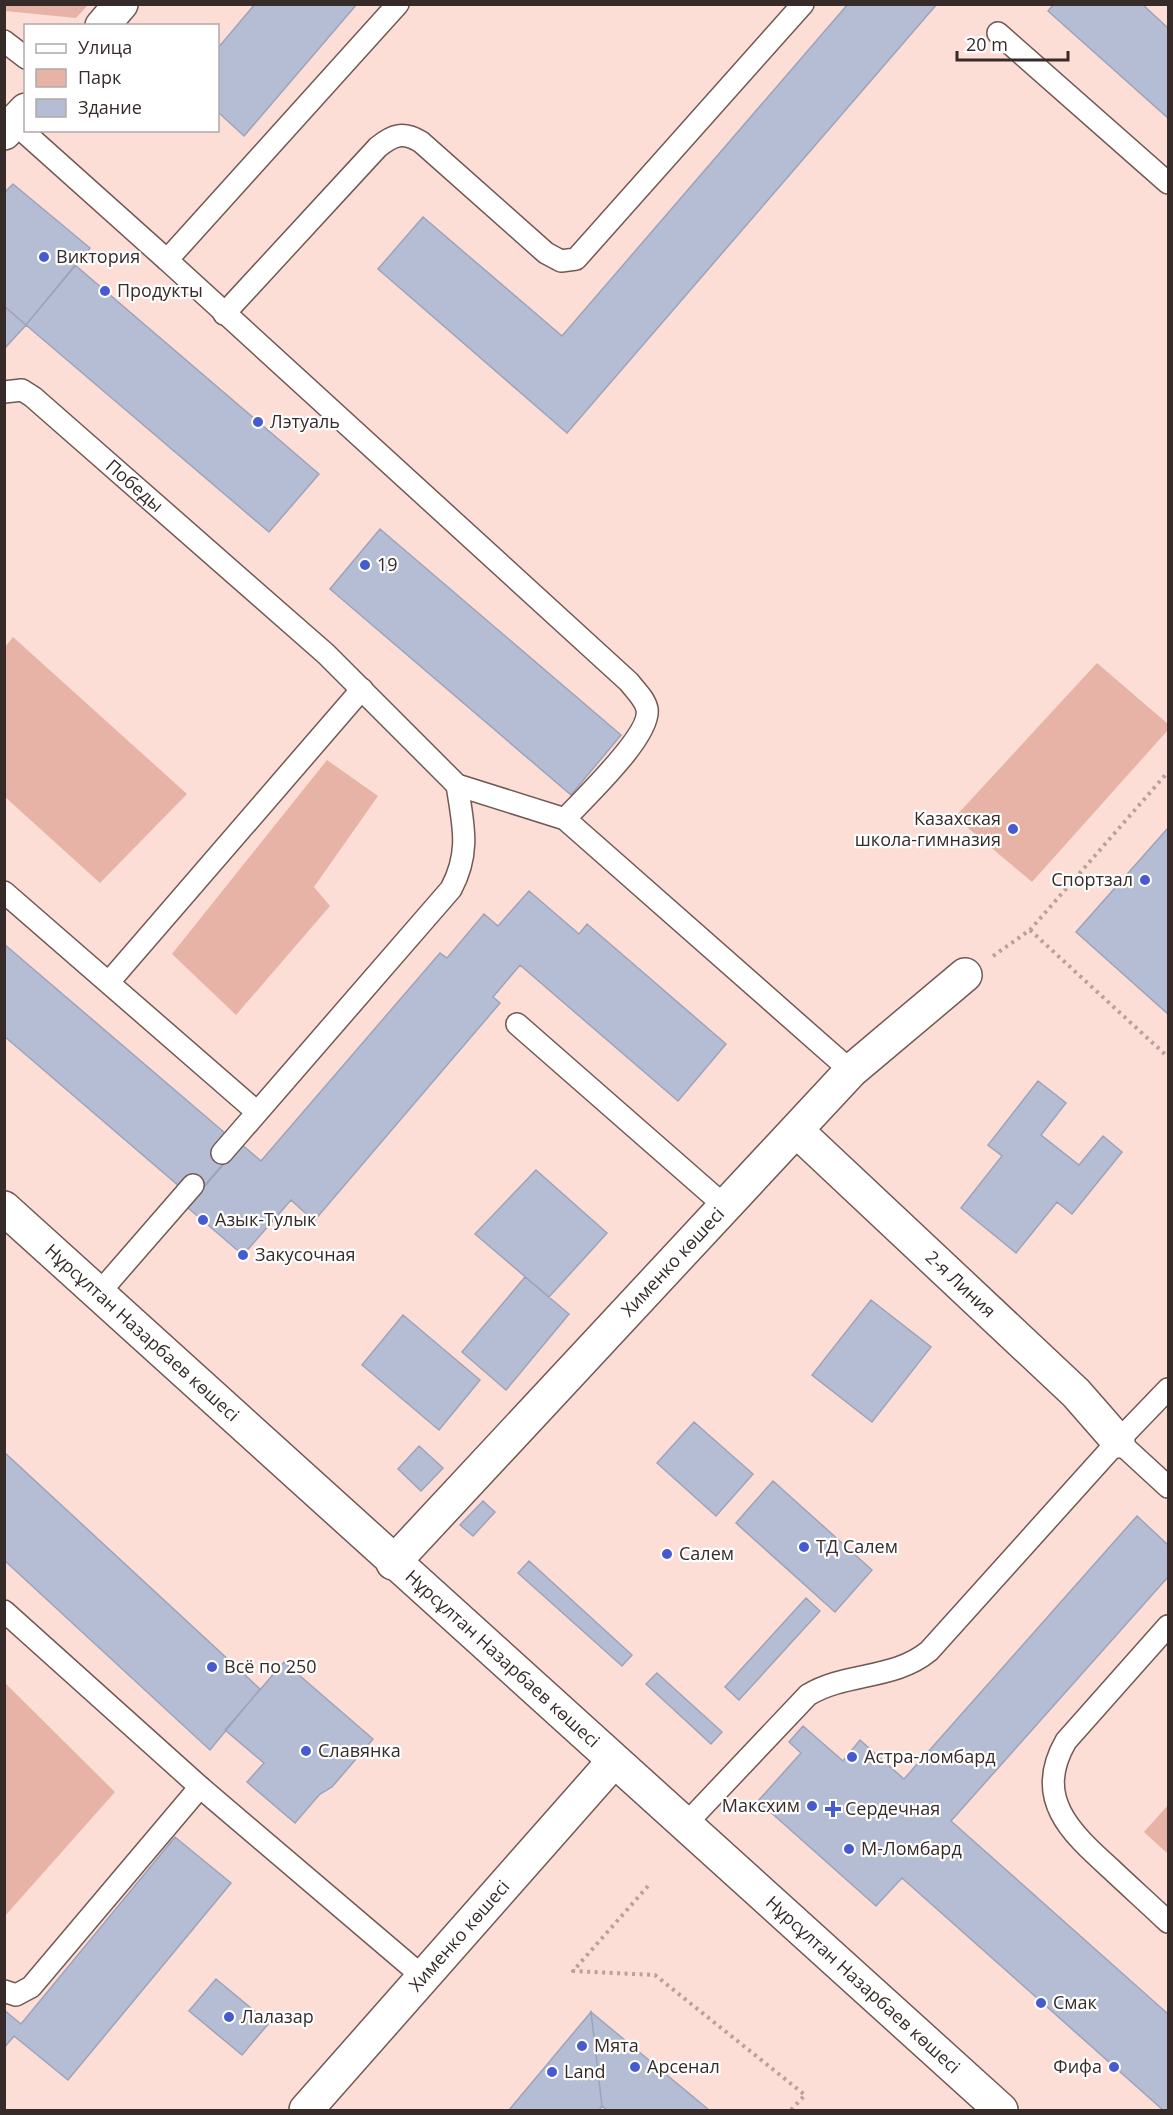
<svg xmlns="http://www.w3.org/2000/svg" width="1173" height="2115" font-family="'Open Sans',sans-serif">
<rect width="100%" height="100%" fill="#fcded7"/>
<path fill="#e7b3a7" d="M4,5L5,4L88,5L76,18L5,11Z
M13,637L187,794L100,883L5,797V647Z
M1097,663L1168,724V730L1032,882L955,817Z
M327,760L378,796L314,887L330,906L236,1015L172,954Z
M5,1683L115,1792L5,1916Z
M1168,1805V1854L1144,1832Z"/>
<path fill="#b5bdd4" stroke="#9ca3ba" stroke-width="1.5" d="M255,4H357L244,136L218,112V48Z
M848,4H937L567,433L378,269L423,217L562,336Z
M1054,4H1142L1168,28V118L1048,11Z
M13,184L90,248L26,325L4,306V193Z
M75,265L319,474L269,532L26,325Z
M4,306L26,325L4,349Z
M380,529L621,735L571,795L330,589Z
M1168,828V1014L1076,932Z
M529,891L579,934L587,924L726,1044L678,1101L520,965L493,997L500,1003L314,1221L291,1200L243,1255L187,1207L241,1144L261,1161L440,953L447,958L484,914L498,926Z
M4,944L225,1133L214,1146L228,1158L200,1191L179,1186L4,1036Z
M1038,1081L1066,1103L1041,1135L1079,1165L1103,1136L1122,1152L1072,1214L1057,1202L1016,1253L961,1208L1002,1156L988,1145Z
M536,1170L607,1233L549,1297L475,1234Z
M525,1277L569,1314L506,1390L462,1352Z
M871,1300L931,1347L872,1422L812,1375Z
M403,1315L480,1380L439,1430L362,1365Z
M694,1422L753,1474L716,1516L657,1463Z
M419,1446L443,1468L421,1491L398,1469Z
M4,1452L260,1689L210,1750L4,1560Z
M773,1481L872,1570L835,1612L736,1523Z
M483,1501L495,1512L473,1536L460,1525Z
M1137,1516L1168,1545V1577L951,1821L1168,2014V2110H1163L902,1878L876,1906L758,1801L801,1753L789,1742L803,1726L843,1761L860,1740L904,1779Z
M529,1561L632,1655L622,1666L518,1573Z
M806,1598L820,1611L739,1700L725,1687Z
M284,1662L373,1739L332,1787L320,1794L295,1823L247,1782L264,1763L225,1730Z
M657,1673L722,1732L711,1744L646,1684Z
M175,1837L231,1883L68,2080L14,2036L4,2048V2010L21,2024Z
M216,1979L269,2023L242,2055L189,2011Z
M591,2012L602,2106L599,2110H509Z
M591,2012L644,2056L709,2110H607L602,2106Z"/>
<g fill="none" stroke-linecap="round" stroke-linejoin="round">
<g stroke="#725953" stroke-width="24">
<g id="lane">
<path d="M998,33L1168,183"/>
<path d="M4,41L26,58"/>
<path d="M14,123L167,260L398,4"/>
<path d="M167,260L629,682C635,690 645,699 647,709C652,735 583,799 565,819"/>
<path d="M224,314L378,147C393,135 403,131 421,142L546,253L561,261L576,259L803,4"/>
<path id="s1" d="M4,392L22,390L33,397L326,654L457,785L565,819L851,1071"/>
<path d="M4,892L257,1112"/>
<path d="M109,982L362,689"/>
<path d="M517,1024L726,1207"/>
<path d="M222,1153L451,889C471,852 463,824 457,785"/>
<path d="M99,1293L193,1185"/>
<path d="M1118,1441L1168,1487"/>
<path d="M4,1611L200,1787L422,1976"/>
<path d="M1168,1626L1066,1741C1033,1798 1070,1832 1111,1869C1130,1887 1149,1904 1168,1922"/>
<path d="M684,1826L808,1695C846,1672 894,1680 929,1651L1118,1441L1168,1389"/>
<path d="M4,1991L16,1995L31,1987L200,1787"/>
</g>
</g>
<g stroke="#725953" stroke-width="36">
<g id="street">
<path d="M102,26L121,4"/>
<path d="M4,133L26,110"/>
<path id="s2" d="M797,1131L1076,1393L1118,1441"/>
<path id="s3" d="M393,1563L851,1071L965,975"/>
</g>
</g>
<g stroke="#725953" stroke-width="36">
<g id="secondary">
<path id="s4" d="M4,1208L1001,2110"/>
<path id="s5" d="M306,2110L613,1762"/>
</g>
</g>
<path stroke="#b8a19c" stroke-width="4" stroke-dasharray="3 4.5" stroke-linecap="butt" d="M1030,930L1168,1057
M993,956L1030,930L1168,772
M648,1886L573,1971L655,1975L805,2095L791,2110"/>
<use href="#lane" stroke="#fff" stroke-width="21"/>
<use href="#street" stroke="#fff" stroke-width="33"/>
<use href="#secondary" stroke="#fff" stroke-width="33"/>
</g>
<g fill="#465bcf" stroke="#fff" stroke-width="2">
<circle cx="44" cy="257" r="6"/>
<circle cx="105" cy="291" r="6"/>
<circle cx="258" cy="422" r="6"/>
<circle cx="365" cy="565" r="6"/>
<circle cx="1013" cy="829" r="6"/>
<circle cx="1145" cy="880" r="6"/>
<circle cx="203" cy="1220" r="6"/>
<circle cx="243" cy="1255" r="6"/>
<circle cx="804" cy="1547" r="6"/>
<circle cx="667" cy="1554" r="6"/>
<circle cx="212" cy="1667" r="6"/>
<circle cx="306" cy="1751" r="6"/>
<circle cx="852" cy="1757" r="6"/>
<circle cx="812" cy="1806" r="6"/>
<path d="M830 1800h6v6h6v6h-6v6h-6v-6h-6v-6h6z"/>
<circle cx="849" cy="1849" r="6"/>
<circle cx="1041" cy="2003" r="6"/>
<circle cx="229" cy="2017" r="6"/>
<circle cx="582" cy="2046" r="6"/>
<circle cx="635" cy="2067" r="6"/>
<circle cx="1114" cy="2067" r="6"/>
<circle cx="552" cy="2072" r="6"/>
</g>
<g text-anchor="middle" stroke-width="4.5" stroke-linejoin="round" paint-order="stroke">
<g font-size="18" fill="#362b29" stroke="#fff" text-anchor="start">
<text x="56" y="263">Виктория</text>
<text x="117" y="297">Продукты</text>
<text x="270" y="428">Лэтуаль</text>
<text x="377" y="571">19</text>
<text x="1001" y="825" text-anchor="end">Казахская<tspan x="1001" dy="21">школа-гимназия</tspan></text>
<text x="1133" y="886" text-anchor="end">Спортзал</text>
<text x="215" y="1226">Азык-Тулык</text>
<text x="255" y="1261">Закусочная</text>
<text x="816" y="1553">ТД Салем</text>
<text x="679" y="1560">Салем</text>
<text x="224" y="1673">Всё по 250</text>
<text x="318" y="1757">Славянка</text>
<text x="864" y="1763">Астра-ломбард</text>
<text x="800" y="1812" text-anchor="end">Максхим</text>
<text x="845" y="1815">Сердечная</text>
<text x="861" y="1855">М-Ломбард</text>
<text x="1053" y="2009">Смак</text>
<text x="241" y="2023">Лалазар</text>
<text x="594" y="2052">Мята</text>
<text x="647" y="2073">Арсенал</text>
<text x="1102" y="2073" text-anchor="end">Фифа</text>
<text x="564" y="2078">Land</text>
</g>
<g font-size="18" fill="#362b29" stroke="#fff">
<text dy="6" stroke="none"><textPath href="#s1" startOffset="166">Победы</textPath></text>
<text dy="6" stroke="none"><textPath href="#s3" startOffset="411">Хименко көшесі</textPath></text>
<text dy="6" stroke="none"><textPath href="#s2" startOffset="224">2-я Линия</textPath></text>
<text dy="6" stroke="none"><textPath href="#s4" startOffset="186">Нұрсұлтан Назарбаев көшесі</textPath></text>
<text dy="6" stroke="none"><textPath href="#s4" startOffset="672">Нұрсұлтан Назарбаев көшесі</textPath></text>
<text dy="6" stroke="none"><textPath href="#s5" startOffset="232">Хименко көшесі</textPath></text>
<text dy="6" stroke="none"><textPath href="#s4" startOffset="1158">Нұрсұлтан Назарбаев көшесі</textPath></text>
</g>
</g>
<rect width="1173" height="2115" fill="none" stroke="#362b29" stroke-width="12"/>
<rect x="24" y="24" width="195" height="108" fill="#ffffff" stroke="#afaaa9" stroke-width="1.5"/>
<rect x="36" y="44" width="30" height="9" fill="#ffffff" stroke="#afaaa9" stroke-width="1.5"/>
<text x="78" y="54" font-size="18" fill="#362b29">Улица</text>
<rect x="36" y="69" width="30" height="18" fill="#e7b3a7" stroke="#afaaa9" stroke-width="1.5"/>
<text x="78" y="84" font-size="18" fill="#362b29">Парк</text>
<rect x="36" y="99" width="30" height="18" fill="#b5bdd4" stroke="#afaaa9" stroke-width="1.5"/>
<text x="78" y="114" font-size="18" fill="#362b29">Здание</text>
<path d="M957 51v9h111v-9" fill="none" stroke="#362b29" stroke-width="3"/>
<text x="966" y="51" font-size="18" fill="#362b29" stroke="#ffffff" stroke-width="4.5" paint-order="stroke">20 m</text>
</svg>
